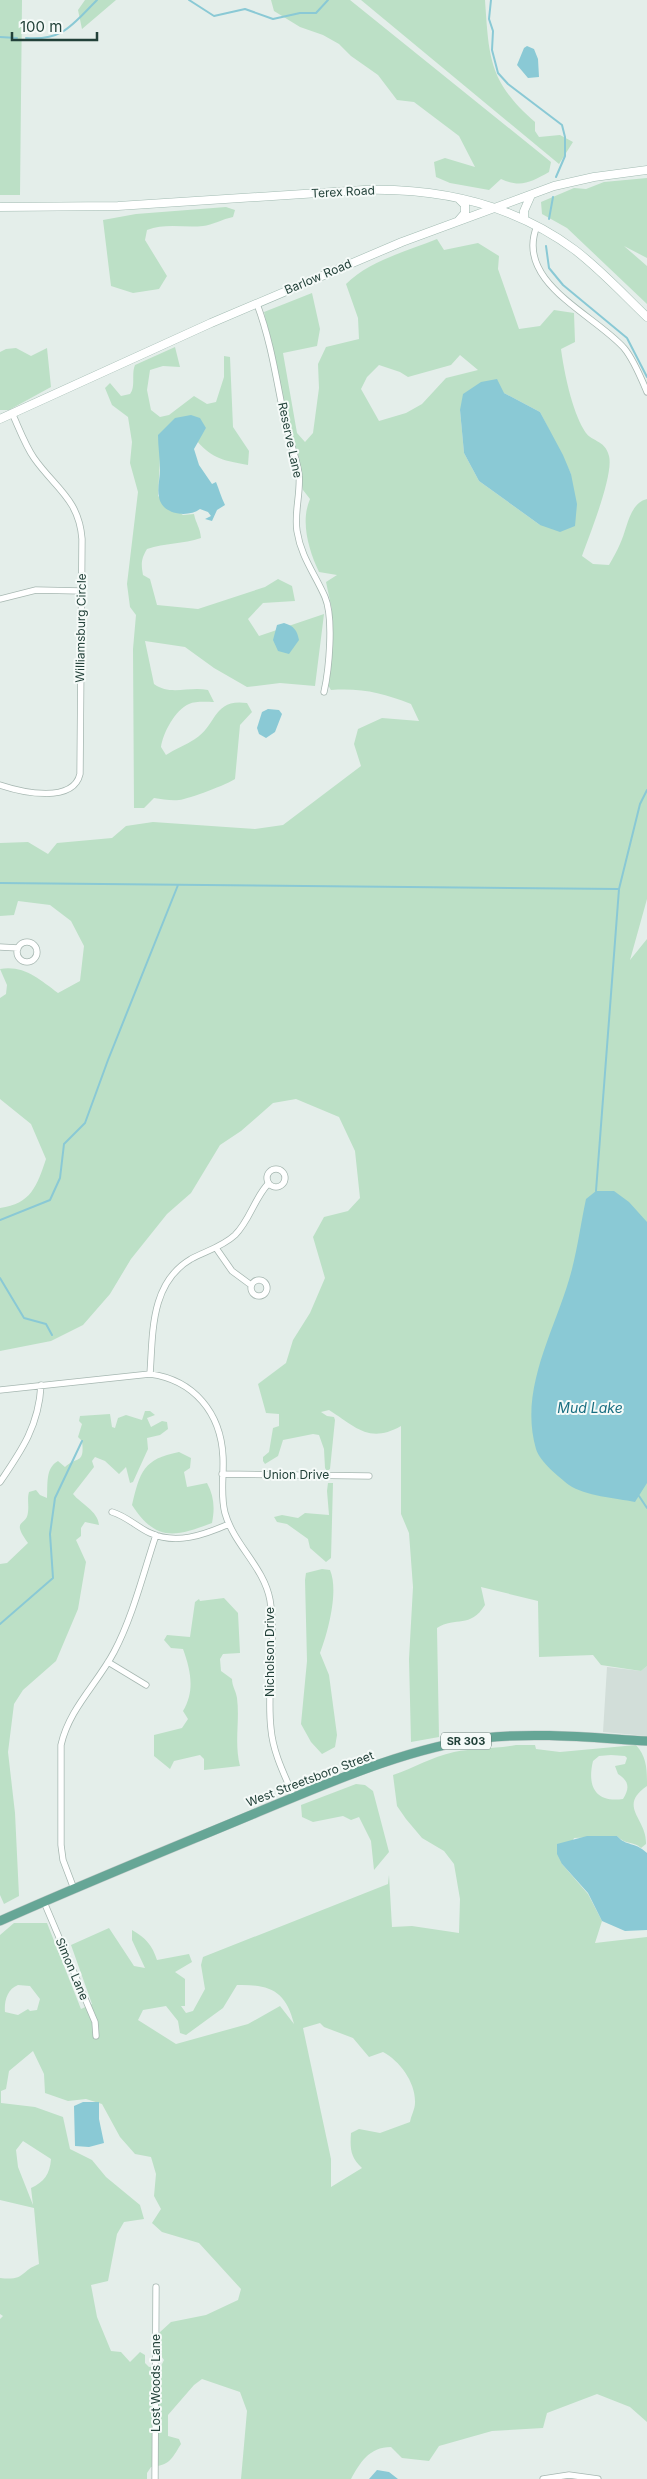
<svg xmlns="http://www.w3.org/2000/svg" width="647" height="2479" font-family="Inter,sans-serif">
<rect width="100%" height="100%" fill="#e4eeea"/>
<path fill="#d2ded9" d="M647,1666V1736L603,1732L607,1667L641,1671Z"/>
<path fill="#bce0c6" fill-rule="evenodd" d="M0,0H22L20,195H0Z
M85,0H116L82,29L78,10Z
M271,0H350L551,162L549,172C531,182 521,188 501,179L489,190L450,183L436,177L434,162L445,158L475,167L459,136L414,102L397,100L378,75L351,56L339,44L323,35L300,27L274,11Z
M361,0H485C489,58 489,82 535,122V131L539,137L560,135L573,142L559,164Z
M647,178V258L624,246L647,266V304L567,228L542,214L541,202L574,188L586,189L604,182Z
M226,207L235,210L233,217C223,219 212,225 203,226C184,228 165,223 147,230L145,240L167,276L159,289L133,293L111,286L103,220L136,214Z
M437,239L444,250L478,243L499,256L498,269L519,329L540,326L554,310L574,313L575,342L561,349C564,372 572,410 584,430C590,442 605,439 609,456C614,475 589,536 582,556L593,564L609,565C613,558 617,551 620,544C627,530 629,503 647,499V899L630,960L647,939V1666L641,1671L601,1665L593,1655L539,1657L538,1601L481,1587L485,1605C470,1629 456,1616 437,1628L439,1737L411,1742L409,1659L413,1587L409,1533L401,1514V1426C369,1444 356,1427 329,1410L321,1412L327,1416L334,1417L335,1420L330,1469L327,1471L325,1468L324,1449L319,1435L313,1434L283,1440L278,1456L265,1464L263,1461V1457L269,1452L273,1428L279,1426V1414L266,1413L258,1384L286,1363L293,1340L310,1313L325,1278L313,1237L324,1217L348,1211L360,1198L355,1151L339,1117L296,1099L273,1103L241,1131L220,1145L191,1193L167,1214L131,1259L110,1294L83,1325L51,1341L0,1351V1208C31,1204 37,1186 46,1159L31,1124L0,1099V998L6,994L7,985L0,969C24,965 39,979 58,993L80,981L84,946L71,921L50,905L18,901L14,915L0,916V843L28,842L48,854L57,843L112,838L126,826L153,822L255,829L283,825L361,766L354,744L358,729L382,718L419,721L411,704C382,693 363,688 331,690L326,682L332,641V610L326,582L337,575L319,572C309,551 300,522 310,499L303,490L264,312L312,293L320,329L317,346L283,353L297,433L305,442L313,433L319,388L318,364L326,347L359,339L358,318L346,284C369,261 407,251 437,239ZM460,355L478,370L446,378L422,404L406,413L379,421L361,389L367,377L379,365L400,372L408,377L451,365ZM504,393L540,412L571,474L540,525L479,481L464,453L460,410Z
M175,347L180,367L163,366L150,370L147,390L151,410L160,417L169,415L194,396L207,404L216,402L224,377V356L230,357L233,427L249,451L248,465C226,461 212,459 197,441L206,428L160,458L158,496L183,515L194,514C196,524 200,527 201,538C183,544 165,543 147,549C141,559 141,564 143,575L150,579L157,605L198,609L265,587L278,579L292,586L295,601L263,603L248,619L259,636L324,614L315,686L280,683L247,687L214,668L185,647L145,641L154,684C170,696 189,686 208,690L214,702C207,702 195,701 189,704C175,710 163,733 161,747L166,755C175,749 186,745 195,739C217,725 213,698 247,703L252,712L240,725L235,779C228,784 189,799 179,800C171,801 162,799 154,798L144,808H134L133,649L136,615L130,607L127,584L138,492L130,463L132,442L128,417L112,405L105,388L110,383L121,396L130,394C136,386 131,374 135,365Z
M16,348L31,356L47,348L51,387L9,410H0V352L6,349Z
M145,1411H150L155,1415L147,1418L151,1427L162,1421L167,1422L168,1429L160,1435L147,1438L148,1449L133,1482L130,1483L126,1467L119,1474L105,1461L95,1457L92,1461L94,1467L73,1494C81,1504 98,1511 99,1525L85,1522L81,1528V1536L76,1540L86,1562L78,1609L56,1661L23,1690L14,1704L8,1752L15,1813L19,1896L4,1904L0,1895V1564L7,1563L28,1543C10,1518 27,1527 28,1512C29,1505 27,1499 29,1492L36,1490L40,1495L47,1498C48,1485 45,1468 58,1461L65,1467C76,1456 85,1465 82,1441L78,1437L82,1424L79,1421L80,1416L110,1414L112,1427L115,1428L118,1418L126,1415L142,1420Z
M179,1452L191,1458L190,1468L184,1472L187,1487L207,1483C214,1496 215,1508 212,1523C175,1537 156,1542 132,1505C140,1472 143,1459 179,1452Z
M328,1483H333L331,1558L326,1562L310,1548L308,1539L287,1524L277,1522L274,1517L282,1515L298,1518L305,1513L329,1515L327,1491Z
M322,1569L330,1570C339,1591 328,1632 320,1653L329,1675L337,1735L335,1747L322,1754L311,1742L301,1724L307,1661L305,1580L306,1573Z
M224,1598L238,1613L240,1653L223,1654L220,1659L221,1671L232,1679C232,1686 236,1691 237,1698C240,1721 234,1743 240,1766L204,1770V1759L200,1755L174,1761L170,1769L154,1756V1735L182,1728L188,1719L183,1711C195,1691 191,1671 183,1649L171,1648L164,1640L167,1635L190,1637L195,1602L199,1599L200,1601Z
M516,1745H535L536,1749L560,1752L636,1745C647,1757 647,1770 647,1786C617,1807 647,1818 646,1844L641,1848C634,1841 625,1845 617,1836L574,1838L562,1864L588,1894L602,1921L595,1943L647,1937V2422L630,2407L597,2394L547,2413L543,2428L492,2431L439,2446L429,2461L402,2458L391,2447C369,2447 360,2463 351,2479H241L247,2411L240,2392L202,2379L194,2385L168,2415V2436L179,2439L181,2444C171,2460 170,2465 151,2467L147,2473V2479H0V2319L3,2316L0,2314V2278C26,2281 20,2271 39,2264L34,2208L0,2200V1935L14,1923H47L81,2009L92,2004L71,1945L109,1928L134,1966L145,1968L132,1940V1930C146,1938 152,1945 157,1960L189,1954L192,1962L175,1972L185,1979V2006H181L186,2013L193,2011L205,1989L201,1965L203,1957L388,1884L389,1875L392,1927L412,1926L459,1933L460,1899L454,1864L444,1851L422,1838L406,1819L397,1806L393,1775C414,1768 431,1757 454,1752C474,1748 495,1749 516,1745ZM611,1755L625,1756L627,1758L625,1764L615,1766L618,1774C629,1781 630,1788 623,1799C595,1803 587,1786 593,1761L599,1756ZM18,1985L30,1986L40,1999L37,2010L30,2011L28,2009L18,2015L5,2012C4,2002 7,1989 18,1985ZM237,1985C270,1984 286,1991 294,2024L280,2006L248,2024L176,2044L138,2020L143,2010L166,2006L178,2021L180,2033L186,2035L223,2008ZM320,2023L324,2027L353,2038L369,2057L383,2052C400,2061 416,2083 415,2103C415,2109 411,2116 410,2122L380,2133L359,2129L351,2133C350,2148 350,2157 362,2168L331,2187V2159L303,2028ZM33,2051L44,2074L45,2093L68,2101L86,2099L102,2104L120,2137L135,2154L151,2157L156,2174L154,2196L161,2209L152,2223L162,2232L199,2243L241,2289L238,2300L206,2315L171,2322L159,2333L158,2352L164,2360L161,2366L149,2367L145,2363V2355L140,2352L130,2362L121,2352L111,2351L97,2317L91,2285L108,2281L117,2234L124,2222L144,2219L140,2205L106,2177L92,2160L70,2149L63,2117L35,2107L1,2103V2091L6,2089L9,2071ZM23,2141L51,2159C50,2174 44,2182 31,2188L33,2205L18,2167L16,2150Z
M356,1784L365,1785L373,1791L389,1852L374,1870L371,1841L359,1817L351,1820L343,1816L313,1822L302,1817L301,1805Z"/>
<path fill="#8ac9d5" d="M527,46L534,49L538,59L539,77L528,78L517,65L524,48Z
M497,379L504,393L540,412L563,455L571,474L577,504L575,526L560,532L540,525L479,481L464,453L460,410L463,394L481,382Z
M191,415L200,418L206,428L194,449L199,465L212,484L216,482C219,489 221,497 225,505L217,510L212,521L205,519L211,516L208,512L200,509C188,518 162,515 159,497C157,489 160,478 160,470C160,458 158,447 158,435L175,418Z
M284,623C294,626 297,630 299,640L289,654L278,651L273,640L277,625Z
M268,709L279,710L282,714L275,732L266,738L259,734L257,728L262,712Z
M596,1191H614L629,1202L647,1222V1483L635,1502C616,1498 585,1496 569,1485C559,1477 540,1462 536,1449C518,1387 557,1328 572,1269C578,1246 581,1222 586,1199Z
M587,1836H617C627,1847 634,1841 647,1853V1930L625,1931L602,1921L588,1893L562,1864L557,1854V1844Z
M99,2102V2119L104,2143L89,2147L75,2146L74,2106L83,2102Z
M377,2470L389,2472L398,2479H369Z"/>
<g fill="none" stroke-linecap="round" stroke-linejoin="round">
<path stroke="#8ac9d5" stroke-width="2" d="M189,0L214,16L245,9L273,19L300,13H316L328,0
M491,0L489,19L493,31L492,50L498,73L508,84L562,125L565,137V156L556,177
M0,37L17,38
M26,38C63,41 72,25 97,0
M549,219L553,197
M546,246L549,268L563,285L627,338L647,377
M0,883L619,889
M596,1191L619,889L640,804L647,790
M0,1220L50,1200L60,1178L64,1144L85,1123L108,1060L178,885
M0,1278L24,1318L46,1324L52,1335
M639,1496L647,1508
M0,1624L53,1578L50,1534L55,1498L82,1441"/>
<g stroke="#a6b7b1" stroke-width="7">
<path id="street" d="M537,226C514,282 594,314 624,348C634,360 641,378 647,392
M257,304C272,344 277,385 286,426C290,442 297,458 299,474C301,493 294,512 297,531C301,557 315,574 325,597C334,618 329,670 324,692
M0,599L36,590L81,591
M0,785C21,792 73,804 80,774L82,539C79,499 55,488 34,458C25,445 19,428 12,413
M17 952a10 10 0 1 1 20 0a10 10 0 1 1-20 0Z
M0,947L18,948
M267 1178a9 9 0 1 1 18 0a9 9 0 1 1-18 0Z
M216,1248L232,1271L251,1285
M251 1288a8 8 0 1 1 16 0a8 8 0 1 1-16 0Z
M150,1374C153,1333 150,1283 191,1259C206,1251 222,1247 235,1235C250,1220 254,1199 268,1184
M0,1390L150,1374C194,1380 221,1413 223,1457C224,1476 220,1494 225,1513C234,1545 264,1567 270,1600C277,1643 266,1687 271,1729C273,1753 285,1776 294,1797
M222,1474L369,1476
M0,1482C22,1450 39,1425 41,1385
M112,1512C126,1516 137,1527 150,1533C176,1545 204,1535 229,1524
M108,1662L146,1685
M74,1889L63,1860L61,1845V1745C69,1709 97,1684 114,1652C133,1616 143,1574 156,1535
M44,1902L95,2022L96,2036
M155,2479L156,2287
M543,2479L569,2475L598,2479"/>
</g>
<g stroke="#a2bbb2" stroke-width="9">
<path id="secondary" d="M459,199L465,205V213L459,220
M0,207L118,206L364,190C439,188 513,204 575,250C601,270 623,294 647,317
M524,219V211L531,195
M0,419L211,323L402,242L554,186L594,177L647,170"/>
</g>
<g stroke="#c1cac8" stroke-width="10">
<path id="primary" d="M0,1921C83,1884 167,1850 251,1815C324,1785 405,1748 484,1738C538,1732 593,1738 647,1741"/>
</g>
<use href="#street" stroke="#fff" stroke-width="5.5"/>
<use href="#secondary" stroke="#fff" stroke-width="8"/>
<use href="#primary" stroke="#66a696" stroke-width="9"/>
</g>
<g text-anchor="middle" stroke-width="4" stroke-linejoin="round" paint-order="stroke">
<rect fill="#f5faf8" stroke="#617872" stroke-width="1" x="441" y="1732.5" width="50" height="17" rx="4"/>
<g font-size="11" font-weight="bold" fill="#224139">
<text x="466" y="1745">SR 303</text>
</g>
<g font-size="12" fill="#224139" stroke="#f5faf8">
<text transform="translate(343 192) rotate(-3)" y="4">Terex Road</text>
<text transform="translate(318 277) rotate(-23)" y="4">Barlow Road</text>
<text transform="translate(290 440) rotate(78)" y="4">Reserve Lane</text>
<text transform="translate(81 628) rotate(-89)" y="4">Williamsburg Circle</text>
<text x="296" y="1479">Union Drive</text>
<text transform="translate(270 1652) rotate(-90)" y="4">Nicholson Drive</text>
<text transform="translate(310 1779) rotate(-21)" y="4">West Streetsboro Street</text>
<text transform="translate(72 1969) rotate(67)" y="4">Simon Lane</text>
<text transform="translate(156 2383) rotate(-90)" y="4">Lost Woods Lane</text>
</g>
<g font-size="14" font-style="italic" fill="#196e81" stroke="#f5faf8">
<text x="590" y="1413">Mud Lake</text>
</g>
</g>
<path d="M12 32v8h85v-8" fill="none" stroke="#224139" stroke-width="2.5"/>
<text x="20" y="32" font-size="15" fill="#224139" stroke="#f5faf8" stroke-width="4" paint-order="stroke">100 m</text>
</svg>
